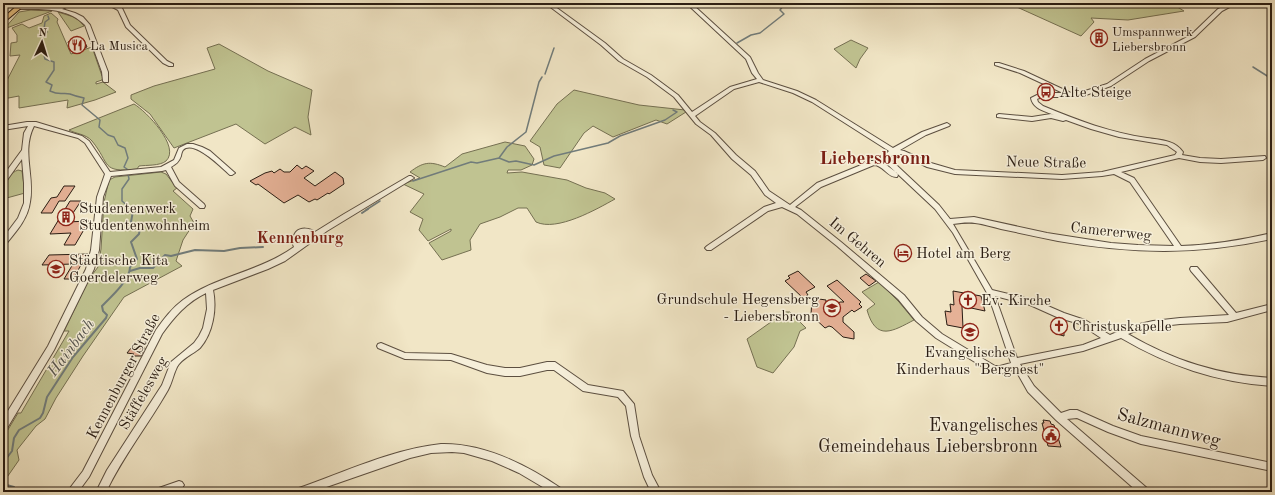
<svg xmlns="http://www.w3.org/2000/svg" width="1275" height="495" font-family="'Old Standard TT',serif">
<rect width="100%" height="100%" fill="#f1e6c6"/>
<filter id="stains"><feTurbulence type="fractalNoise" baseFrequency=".005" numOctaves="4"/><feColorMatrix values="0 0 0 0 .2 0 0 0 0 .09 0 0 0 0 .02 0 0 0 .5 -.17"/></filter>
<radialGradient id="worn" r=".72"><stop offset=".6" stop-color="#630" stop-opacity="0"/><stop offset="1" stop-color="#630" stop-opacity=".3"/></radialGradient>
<path fill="#c0c391" stroke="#757052" d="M1008,3H1171L1184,11L1128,20L1091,18L1094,22L1081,36Z
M31,10L52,11L4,29L19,12Z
M58,12L77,18L84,26L71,31Z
M51,13L58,19L57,22L71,54L92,47L102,76H104L102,80L96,82V84L103,82L116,92L95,100L67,108L68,100L19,108V96L3,99V88L20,55L10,56L11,43L17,42V35L12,28L22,24L29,28L42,23L44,16Z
M851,40L868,48L860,59L856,68L834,49Z
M219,44L268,71L312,90L308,117L311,135L295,127L265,144L236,124L174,148L150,114L131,99V95L154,86L215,69L207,48Z
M574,90L639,105L685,110L686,112L667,124L656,120L613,137L593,126L584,133L560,168L544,165L540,147L530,141L557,104Z
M134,104C146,111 181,147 166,161C160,166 146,165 139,166L137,169C100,173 111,164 92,141C86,134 76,134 69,130Z
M505,142L525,146L534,159L532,165L521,170H508L507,173L522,172L567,180L586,188L605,193L615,199C597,209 557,232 536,222L527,208H518L500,217L480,224L470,240L471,250L442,260L429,243L451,231V229L428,241L419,230L423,219L410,212L424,194L403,184L420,178L410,172C423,162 430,161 445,167L462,154Z
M18,170L22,171L25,193L3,199C3,186 4,176 18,170Z
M161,172L166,174L177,188L173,191L193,209L190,216L194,223L183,240L176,261L182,266L124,297L83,356L56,398L45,419L36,426L17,450L19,460L3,483V438L18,413H21L69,331H64L89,279L98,267L101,249L104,202L109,180L115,177Z
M879,282L899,302L914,320C893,331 876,342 867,310L875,304L862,292Z
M785,312H790L806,328L800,331L794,347L773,373L757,367L747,339Z"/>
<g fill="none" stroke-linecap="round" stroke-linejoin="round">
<path stroke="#717c7b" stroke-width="1.5" d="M48,16L49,19L45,22L44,29L47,32L43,35L39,47L43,51L45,59L54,62V70L46,82L52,85L50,91C61,96 62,92 70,94C75,96 79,97 84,98L82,105L100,120L99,127L108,135L114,137L118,145L125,148L128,158L124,167L127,169L129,179L122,189V201L132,210
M737,43L751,35L760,33L784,14L780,10L783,6
M1253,67L1272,79
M545,74L554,48
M499,158L507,147L526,132L539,82L542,77
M413,181L471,162L477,163L499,158L509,162L516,161L534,165L554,156L608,143L620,136L665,120L677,112L673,110
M366,210L380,201"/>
<path stroke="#717c7b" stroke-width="2" d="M362,213L368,209
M130,271L140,268H153L165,255L171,256L195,250L224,251L240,248L263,247
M3,463L12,451L14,438L19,430L40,418L43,413L47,397L73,357L106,318L107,315L103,311L102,306C111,297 130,280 130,267L137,259L131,242L139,234L140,228L131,222L133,211L131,209
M3,484L14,487L17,492"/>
</g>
<path fill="#e5b196" stroke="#2a1d13" d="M1097,31L1107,35L1100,44L1094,41L1096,39L1091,37Z
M73,40L74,43L84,40L87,47L72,52L68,42Z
M297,165L302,169L306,166L314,171L304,178L315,186L335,172L343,178L344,184L329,194L328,193L317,200L315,199L309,202L298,195L284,203L258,184L256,185L250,181L265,173L272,171L274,173L280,169L284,172H290Z
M64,186H75L65,201H59L52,213H41L51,198L57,197Z
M70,201H81L67,222L89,221L75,245H64L71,233L50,234Z
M88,254L84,265H81L73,279H64L73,264L42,265L49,255Z
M798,271L815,287L806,292L808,295L803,298L785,281L790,278L788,276Z
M866,274L876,281L869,286L860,278Z
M837,280L861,302L859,304L862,307L854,312L852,310L843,317V322L854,332V339L843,337L832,327L829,326L825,328L811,315L812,298L815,301L819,299L826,300V311L840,302H844L827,286Z
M953,291L981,296L985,311L962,306L963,328L947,325L945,311L951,312L950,304L954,305Z
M1056,318L1064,321V336L1057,334L1054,319L1056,320Z
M131,348H145L141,356H132L134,354L127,353Z
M1043,420L1050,421L1051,424L1054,425L1061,447L1048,446L1042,423H1044Z"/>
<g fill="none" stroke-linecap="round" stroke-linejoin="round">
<g stroke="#5c4f40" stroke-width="2">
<path id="minor" d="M69,3H75L62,9L75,13L83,17L90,25L108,72V82H104L103,81L102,72L85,25C67,7 42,9 19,9L17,8L19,7L58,8Z
M105,3H111L122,8L130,25L167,61L173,64V66H169L163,63L126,27L118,10Z
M545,3H550L605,43L623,59L651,75L678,95L692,112L730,87L757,79L752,73L746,59L686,3H691L750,57L758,73L763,80L797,91L816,100L893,148L922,132L947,123L950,125L949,126L926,135L900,150L904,151L931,163L955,170L1062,175L1102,172L1175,155L1177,152L1167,145L1119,137L1091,129L1066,120L1063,121L1051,118L1032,121L997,117V115L999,114L1032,117L1051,114L1054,115C1045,111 1033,109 1031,98L1041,93H1063L1020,73L995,65V63H999L1024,71L1071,93L1085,91L1107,84L1145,59L1191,35L1218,9L1231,3H1237L1222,11L1195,37L1149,61L1111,86L1086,95L1071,97H1042L1037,99L1038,102L1043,106C1077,120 1111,133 1147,138C1160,140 1175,140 1183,152L1182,155L1200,158L1221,159L1265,156L1266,158L1263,160L1221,163L1200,162L1179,158L1121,172L1134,178L1181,246C1212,245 1242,240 1272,233V239C1198,255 1133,254 1058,241C1039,237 1020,233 1001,229C993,227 984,224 975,223C968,222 960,223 953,224L992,290L1034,300L1064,313L1085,320L1110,335L1131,326L1153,321L1180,318L1229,315L1191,271L1190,269L1191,267H1197L1236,313L1272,304V310L1227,322L1180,324L1153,327L1133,332L1128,334C1174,361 1219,375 1272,378V386C1216,382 1169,366 1121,338L1083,351L1020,364L1034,386L1061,413L1070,410H1077L1113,426L1141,436L1272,463V471L1141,444L1108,432L1077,418L1067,419L1148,489L1150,492H1138L1056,420L1028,392L1015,369L1000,374L991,372L936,338L916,321L898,299L837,246L797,214L782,207L768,211L711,250H707L705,248L707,246L764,207L776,203L765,195L751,175L732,159L711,135L696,124L674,97L647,77L619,61L601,45ZM759,82L793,93L812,102L889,151L885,155L886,163L935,209L953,233L987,293L993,309L1011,363L1000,366H995L942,334L922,317L904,295L841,242L801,210L795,207L821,187L874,165C883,165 888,178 897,177L898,175L897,173L881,161H871L817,183L790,205L769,191L755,171L736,155L715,133L700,122L695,116L734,89ZM894,154H901L927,167L955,174L1062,179L1102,176L1114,174L1130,182L1174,246L1138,245L1111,243L1047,233L974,217L950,219L939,205L891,160V156ZM995,296L1030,305L1059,318L1080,324L1101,338L1083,345L1017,358Z
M27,122H36L82,136L89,141L110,172L161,167L174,160L179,148L187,144H193L202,147L210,151L235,173L232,175H230C222,168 194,139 183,150C182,151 181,155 181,156C179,162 176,164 171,167L179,182L204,204L205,206L204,208H200L175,186L166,170L162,171L111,176L103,197L99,250L94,269L54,350L6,430L3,431V419L48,346L86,269L91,250L97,197L105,174L85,143L78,138L34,126C21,152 35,176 30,202C28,219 15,233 5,245L3,246V238L18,218L24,203V183L22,159L5,183H3V176L22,150L24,133L28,126L3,130V126Z
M409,176H411L414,178L327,231L285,261L268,269L213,290C217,309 213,333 200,348C193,354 181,359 177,367C173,375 172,383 168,390C148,425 123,456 106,492H96L107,470L162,385L171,362L194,343L199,336L203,328L207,309L206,293C187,302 174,317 162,334L89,477L78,492H67L83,471L156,330C164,319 172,308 183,300C216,276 259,272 294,247L292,242C293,239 294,234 296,232C301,227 310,228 315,232L344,214ZM305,234H309V237L299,244L298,242L301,236Z
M381,343L405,353L451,354L487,365L505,368H520L547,362H555L588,385L623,391L634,404L639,436L652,475L661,492H651L644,477L631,436L626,406L618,397L583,391L554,370H547L520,376H505L487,373L451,360L405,359L378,348L377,346L378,344Z
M441,444C485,443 527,465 562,489L564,492H551L519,473L492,461L464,453L452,452L431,453L410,458L312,492H294L296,489L299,488C345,472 393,449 441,444Z
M179,481L182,482L184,485L182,488L172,492H154L156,489Z"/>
</g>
<g stroke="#2a1d13" stroke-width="2">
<path id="major" d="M20,3H27L3,23V18Z"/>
</g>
<use href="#minor" fill="#f6efda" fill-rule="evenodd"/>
<use href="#major" fill="#e8c383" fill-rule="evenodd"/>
</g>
<defs>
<g id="building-ring" transform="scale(0.9)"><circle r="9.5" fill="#f6efda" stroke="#8f2418" stroke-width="1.5"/><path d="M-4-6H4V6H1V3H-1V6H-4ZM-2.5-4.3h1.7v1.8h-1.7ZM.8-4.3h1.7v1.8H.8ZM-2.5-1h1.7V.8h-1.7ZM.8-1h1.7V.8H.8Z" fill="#8f2418"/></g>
<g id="restaurant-ring" transform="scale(0.9)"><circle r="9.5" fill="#f6efda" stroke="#8f2418" stroke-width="1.5"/><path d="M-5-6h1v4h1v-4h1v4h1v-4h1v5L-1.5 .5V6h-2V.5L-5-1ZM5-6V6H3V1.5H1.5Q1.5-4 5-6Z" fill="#8f2418"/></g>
<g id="bus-ring" transform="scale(0.9)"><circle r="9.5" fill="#f6efda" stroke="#8f2418" stroke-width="1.5"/><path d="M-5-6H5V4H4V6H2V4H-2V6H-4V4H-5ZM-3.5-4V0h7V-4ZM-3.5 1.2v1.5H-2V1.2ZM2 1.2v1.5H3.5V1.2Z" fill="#8f2418"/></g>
<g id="hotel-ring" transform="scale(0.9)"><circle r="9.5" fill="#f6efda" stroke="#8f2418" stroke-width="1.5"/><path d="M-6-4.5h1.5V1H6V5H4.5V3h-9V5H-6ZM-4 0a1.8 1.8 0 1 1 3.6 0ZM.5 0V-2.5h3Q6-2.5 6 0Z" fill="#8f2418"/></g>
<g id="school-ring" transform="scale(0.9)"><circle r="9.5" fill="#f6efda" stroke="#8f2418" stroke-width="1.5"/><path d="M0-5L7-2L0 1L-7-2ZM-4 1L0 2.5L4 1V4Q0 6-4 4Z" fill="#8f2418"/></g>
<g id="church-ring" transform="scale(0.9)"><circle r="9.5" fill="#f6efda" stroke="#8f2418" stroke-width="1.5"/><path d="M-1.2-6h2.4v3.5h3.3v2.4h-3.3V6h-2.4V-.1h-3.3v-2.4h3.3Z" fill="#8f2418"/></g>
<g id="civic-ring" transform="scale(0.9)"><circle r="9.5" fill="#f6efda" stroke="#8f2418" stroke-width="1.5"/><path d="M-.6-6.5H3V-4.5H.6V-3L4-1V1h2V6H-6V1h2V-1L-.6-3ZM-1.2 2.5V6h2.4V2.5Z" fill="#8f2418"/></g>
</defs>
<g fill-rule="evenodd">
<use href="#building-ring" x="1099" y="38"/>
<use href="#restaurant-ring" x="77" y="45"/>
<use href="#bus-ring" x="1046" y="92"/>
<use href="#building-ring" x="66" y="217"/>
<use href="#hotel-ring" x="903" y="253"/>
<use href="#school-ring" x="56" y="269"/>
<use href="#church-ring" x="968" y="300"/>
<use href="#school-ring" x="832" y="308"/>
<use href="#church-ring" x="1059" y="326"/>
<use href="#school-ring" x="970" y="332"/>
<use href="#civic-ring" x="1051" y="435"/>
</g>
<g text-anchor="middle" stroke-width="3" stroke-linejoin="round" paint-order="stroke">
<g font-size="13" fill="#2a1d13" stroke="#f6efda" text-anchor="start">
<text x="1112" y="36">Umspannwerk<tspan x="1112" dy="15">Liebersbronn</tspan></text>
<text x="90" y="50">La Musica</text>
</g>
<g font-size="15" fill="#2a1d13" stroke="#f6efda" text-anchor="start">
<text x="1059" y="97">Alte Steige</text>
<text x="79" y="213">Studentenwerk<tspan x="79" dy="17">Studentenwohnheim</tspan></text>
<text x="916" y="258">Hotel am Berg</text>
<text x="69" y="265">Städtische Kita<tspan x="69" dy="17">Goerdelerweg</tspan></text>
<text x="819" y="304" text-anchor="end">Grundschule Hegensberg<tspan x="819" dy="17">- Liebersbronn</tspan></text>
<text x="981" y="305">Ev. Kirche</text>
<text x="1072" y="331">Christuskapelle</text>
<text x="970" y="357" text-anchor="middle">Evangelisches<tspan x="970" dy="17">Kinderhaus "Bergnest"</tspan></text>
</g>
<g font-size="15" fill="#2a1d13" stroke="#f6efda">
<text transform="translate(1046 162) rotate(1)" y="5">Neue Straße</text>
<text transform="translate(1111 231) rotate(6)" y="5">Camererweg</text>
<text transform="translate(858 242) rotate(40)" y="5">Im Gehren</text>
<text transform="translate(123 376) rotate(-62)" y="5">Kennenburger Straße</text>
<text transform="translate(143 393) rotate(-60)" y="5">Stäffelesweg</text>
</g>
<g font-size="16" font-weight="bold" fill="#7a1f14" stroke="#f6efda">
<text x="300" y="243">Kennenburg</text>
</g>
<g font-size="16" font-style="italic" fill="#545550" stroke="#f6efda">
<text transform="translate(70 347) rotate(-53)" y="6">Hainbach</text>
</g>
<g font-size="18" fill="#2a1d13" stroke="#f6efda" text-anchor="end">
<text x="1038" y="431">Evangelisches<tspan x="1038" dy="21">Gemeindehaus Liebersbronn</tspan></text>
</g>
<g font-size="18" fill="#2a1d13" stroke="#f6efda">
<text transform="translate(1169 427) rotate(15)" y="6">Salzmannweg</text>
</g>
<g font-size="19" font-weight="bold" fill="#7a1f14" stroke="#f6efda">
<text x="875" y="164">Liebersbronn</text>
</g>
</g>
<rect width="1275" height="495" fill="none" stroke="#f1e6c6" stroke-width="16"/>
<rect x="4" y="4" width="1267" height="487" fill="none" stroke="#2a1d13" stroke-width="2"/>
<rect x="8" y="8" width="1259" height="479" fill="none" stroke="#2a1d13"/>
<g transform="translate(42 42) rotate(4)" stroke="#f6efda" stroke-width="3" paint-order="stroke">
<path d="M0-3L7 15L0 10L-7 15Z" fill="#2a1d13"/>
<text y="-6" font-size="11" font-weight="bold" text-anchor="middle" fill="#2a1d13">N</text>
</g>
<rect width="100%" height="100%" filter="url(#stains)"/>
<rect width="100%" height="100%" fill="url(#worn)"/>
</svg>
